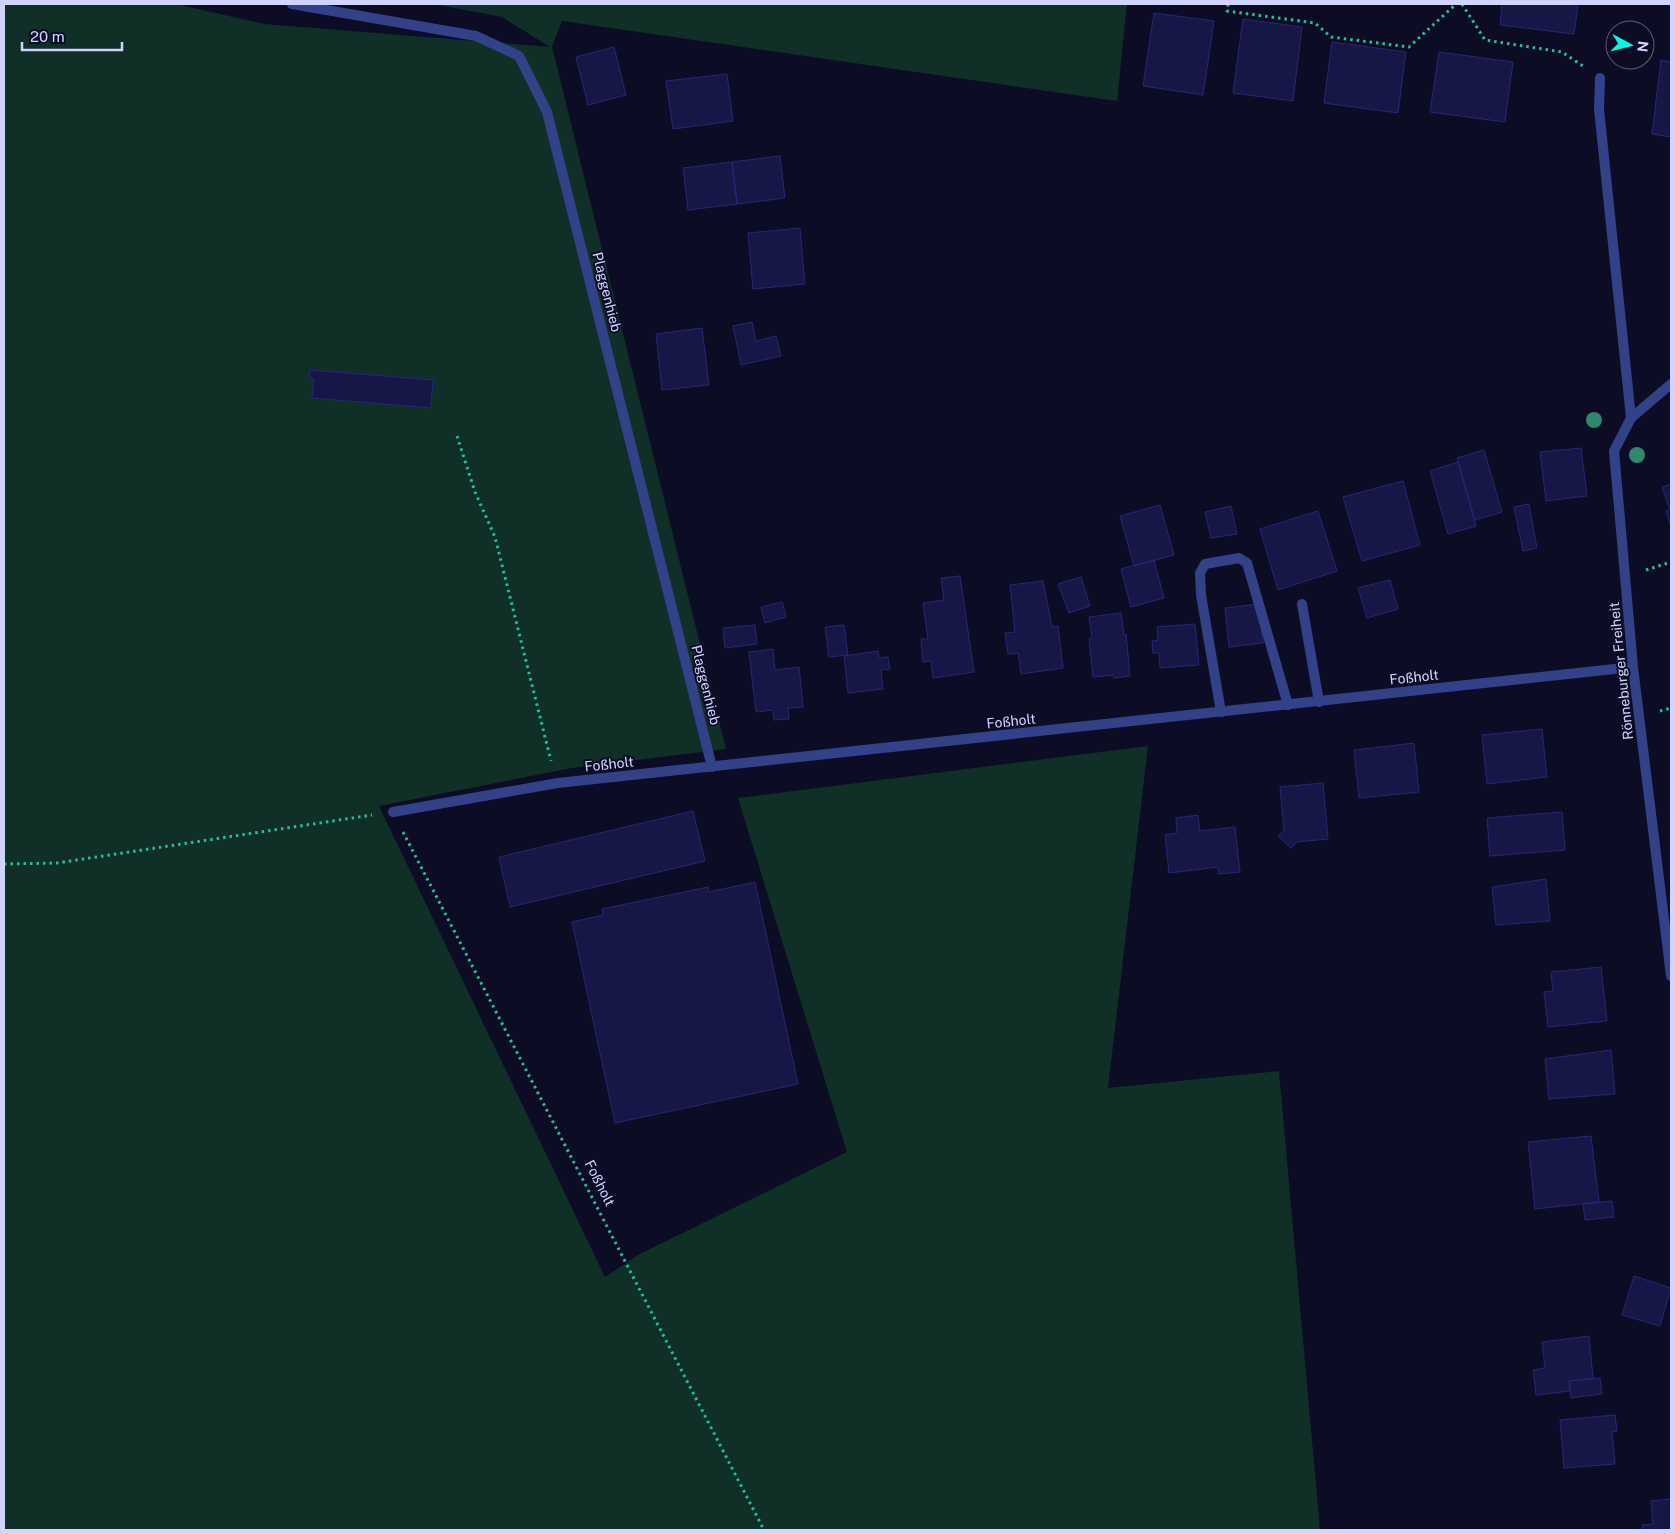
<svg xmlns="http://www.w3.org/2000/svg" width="1675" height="1534" font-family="'Public Sans',sans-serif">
<rect width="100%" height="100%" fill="#0c0d25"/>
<path fill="#0f2f27" d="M4,4H176L264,24L550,47L502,17L434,4H1127L1117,101L562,21L552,47L726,749L572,768L379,806L605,1277L638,1255L847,1152L738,798L1148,746L1108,1088L1279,1071L1320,1530H4Z"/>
<path fill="#161747" stroke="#262776" d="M1502,4H1578L1574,34L1500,25Z
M1154,13L1214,21L1203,95L1143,86Z
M1243,19L1302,27L1293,101L1233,93Z
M1332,42L1406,52L1398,113L1324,103Z
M614,47L626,95L588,105L576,57Z
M1439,52L1513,62L1505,122L1430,112Z
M1661,60L1671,62V137L1652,134Z
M727,74L733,121L673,129L666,81Z
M780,156L785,198L737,204L732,162Z
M732,162L737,204L688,210L683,168Z
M800,228L805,284L753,289L748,233Z
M752,322L756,341L776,336L781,356L741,365L733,326Z
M702,328L709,385L662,390L656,334Z
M310,370L433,380L431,408L312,398L314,379L310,378Z
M1581,448L1587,496L1546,501L1540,452Z
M1484,450L1502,512L1475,520L1457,458Z
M1458,462L1476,526L1448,534L1430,471Z
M1403,481L1420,545L1362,561L1343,497Z
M1671,484V526L1666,511L1670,510L1662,487Z
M1529,504L1537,548L1523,551L1514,507Z
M1160,505L1174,555L1134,566L1120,516Z
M1231,506L1237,534L1211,538L1205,512Z
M1318,511L1337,571L1278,590L1260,529Z
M1154,560L1164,598L1131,607L1121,569Z
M960,576L974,672L933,678L931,661L923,662L921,639H928L923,603L944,600L941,578Z
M1081,577L1090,606L1069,613L1058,584Z
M1390,580L1398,609L1367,618L1358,588Z
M1043,581L1052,627L1058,626L1063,668L1021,674L1018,653L1008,654L1005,633L1015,632L1010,585Z
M782,602L786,617L765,623L761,607Z
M1259,604L1263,643L1229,647L1225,608Z
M1121,613L1124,635L1126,634L1130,676L1114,678L1113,675L1093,677L1089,639L1092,638L1089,617Z
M1195,624L1199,665L1160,668L1159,653H1153L1152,641L1158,640L1157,627Z
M755,625L757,644L725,648L723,628Z
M844,625L848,655L829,657L825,627Z
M773,649L775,670L799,667L803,707L788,708L789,719L774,720L773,710L756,712L749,652Z
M878,651L879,658L888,657L890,669L881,670L883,689L848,693L844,656Z
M1542,729L1547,777L1487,784L1482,735Z
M1414,743L1419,792L1359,798L1354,750Z
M1323,783L1328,839L1297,842L1291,848L1278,836L1284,830L1280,787Z
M693,811L705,861L510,907L499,857Z
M1562,812L1565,850L1490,856L1487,818Z
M1198,815L1200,831L1235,827L1240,872L1219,874L1218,867L1169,873L1165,835L1177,833L1176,818Z
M1546,879L1550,921L1496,925L1492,887Z
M755,882L798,1084L615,1123L572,922L603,915L602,909L708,887L709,892Z
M1601,967L1607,1021L1548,1027L1544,992L1553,991L1551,972Z
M1611,1050L1615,1094L1549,1099L1545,1059Z
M1591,1136L1599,1202L1535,1209L1528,1142Z
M1612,1201L1614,1217L1585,1220L1583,1204Z
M1634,1276L1671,1288L1660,1326L1622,1315Z
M1589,1336L1593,1378L1569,1381L1570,1391L1536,1395L1533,1370L1545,1368L1542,1342Z
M1600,1378L1602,1394L1571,1398L1569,1381Z
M1615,1415L1617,1431L1612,1432L1615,1464L1564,1468L1560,1420Z
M1671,1499V1530H1643L1642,1525L1653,1524L1651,1501Z"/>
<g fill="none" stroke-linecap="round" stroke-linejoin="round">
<path stroke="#23c096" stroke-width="3" stroke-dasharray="2.5 4" stroke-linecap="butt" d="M1228,4L1227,11L1315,23L1331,37L1409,47L1456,4
M1462,4L1485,40L1562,52L1583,66
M457,436L475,492L495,537L551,761
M1646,570L1671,562
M1660,711L1671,708
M403,832L764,1530
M4,864L57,863L372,815"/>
<path stroke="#334188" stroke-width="10" d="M1600,78L1599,109L1631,418
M1302,604L1319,702
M1221,712L1201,595L1200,573L1205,564L1239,558L1247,563L1288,705"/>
<path stroke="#334188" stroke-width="10" d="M292,4L476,36L519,56L547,112L712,767
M1671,384L1631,418L1614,451L1633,667L1671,976
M393,812L558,783L1633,667"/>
</g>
<g fill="#31876b">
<circle cx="1594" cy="420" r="8"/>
<circle cx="1637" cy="455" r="8"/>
</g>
<g text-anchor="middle" stroke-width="4" stroke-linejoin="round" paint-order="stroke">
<g font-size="14" fill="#d0d4ff" stroke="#0c0d25">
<text transform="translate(607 292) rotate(76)" y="5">Plaggenhieb</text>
<text transform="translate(1621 671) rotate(-96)" y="5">Rönneburger Freiheit</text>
<text transform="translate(1414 677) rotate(-6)" y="5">Foßholt</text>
<text transform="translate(706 685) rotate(76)" y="5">Plaggenhieb</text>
<text transform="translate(1011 721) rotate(-6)" y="5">Foßholt</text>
<text transform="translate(609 764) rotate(-6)" y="5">Foßholt</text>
<text transform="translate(600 1183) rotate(63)" y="5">Foßholt</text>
</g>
</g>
<rect width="1675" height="1534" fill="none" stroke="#d0d4ff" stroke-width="10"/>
<g transform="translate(1630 45) rotate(97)"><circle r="24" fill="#0c0d25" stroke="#5a5d7c"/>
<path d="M0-4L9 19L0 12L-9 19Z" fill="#00fbe0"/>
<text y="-8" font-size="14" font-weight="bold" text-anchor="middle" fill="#d0d4ff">N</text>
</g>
<path d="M22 42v8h100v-8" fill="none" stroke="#d0d4ff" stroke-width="2.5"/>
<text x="30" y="42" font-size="15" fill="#d0d4ff" stroke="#0c0d25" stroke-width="4" paint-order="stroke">20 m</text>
</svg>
